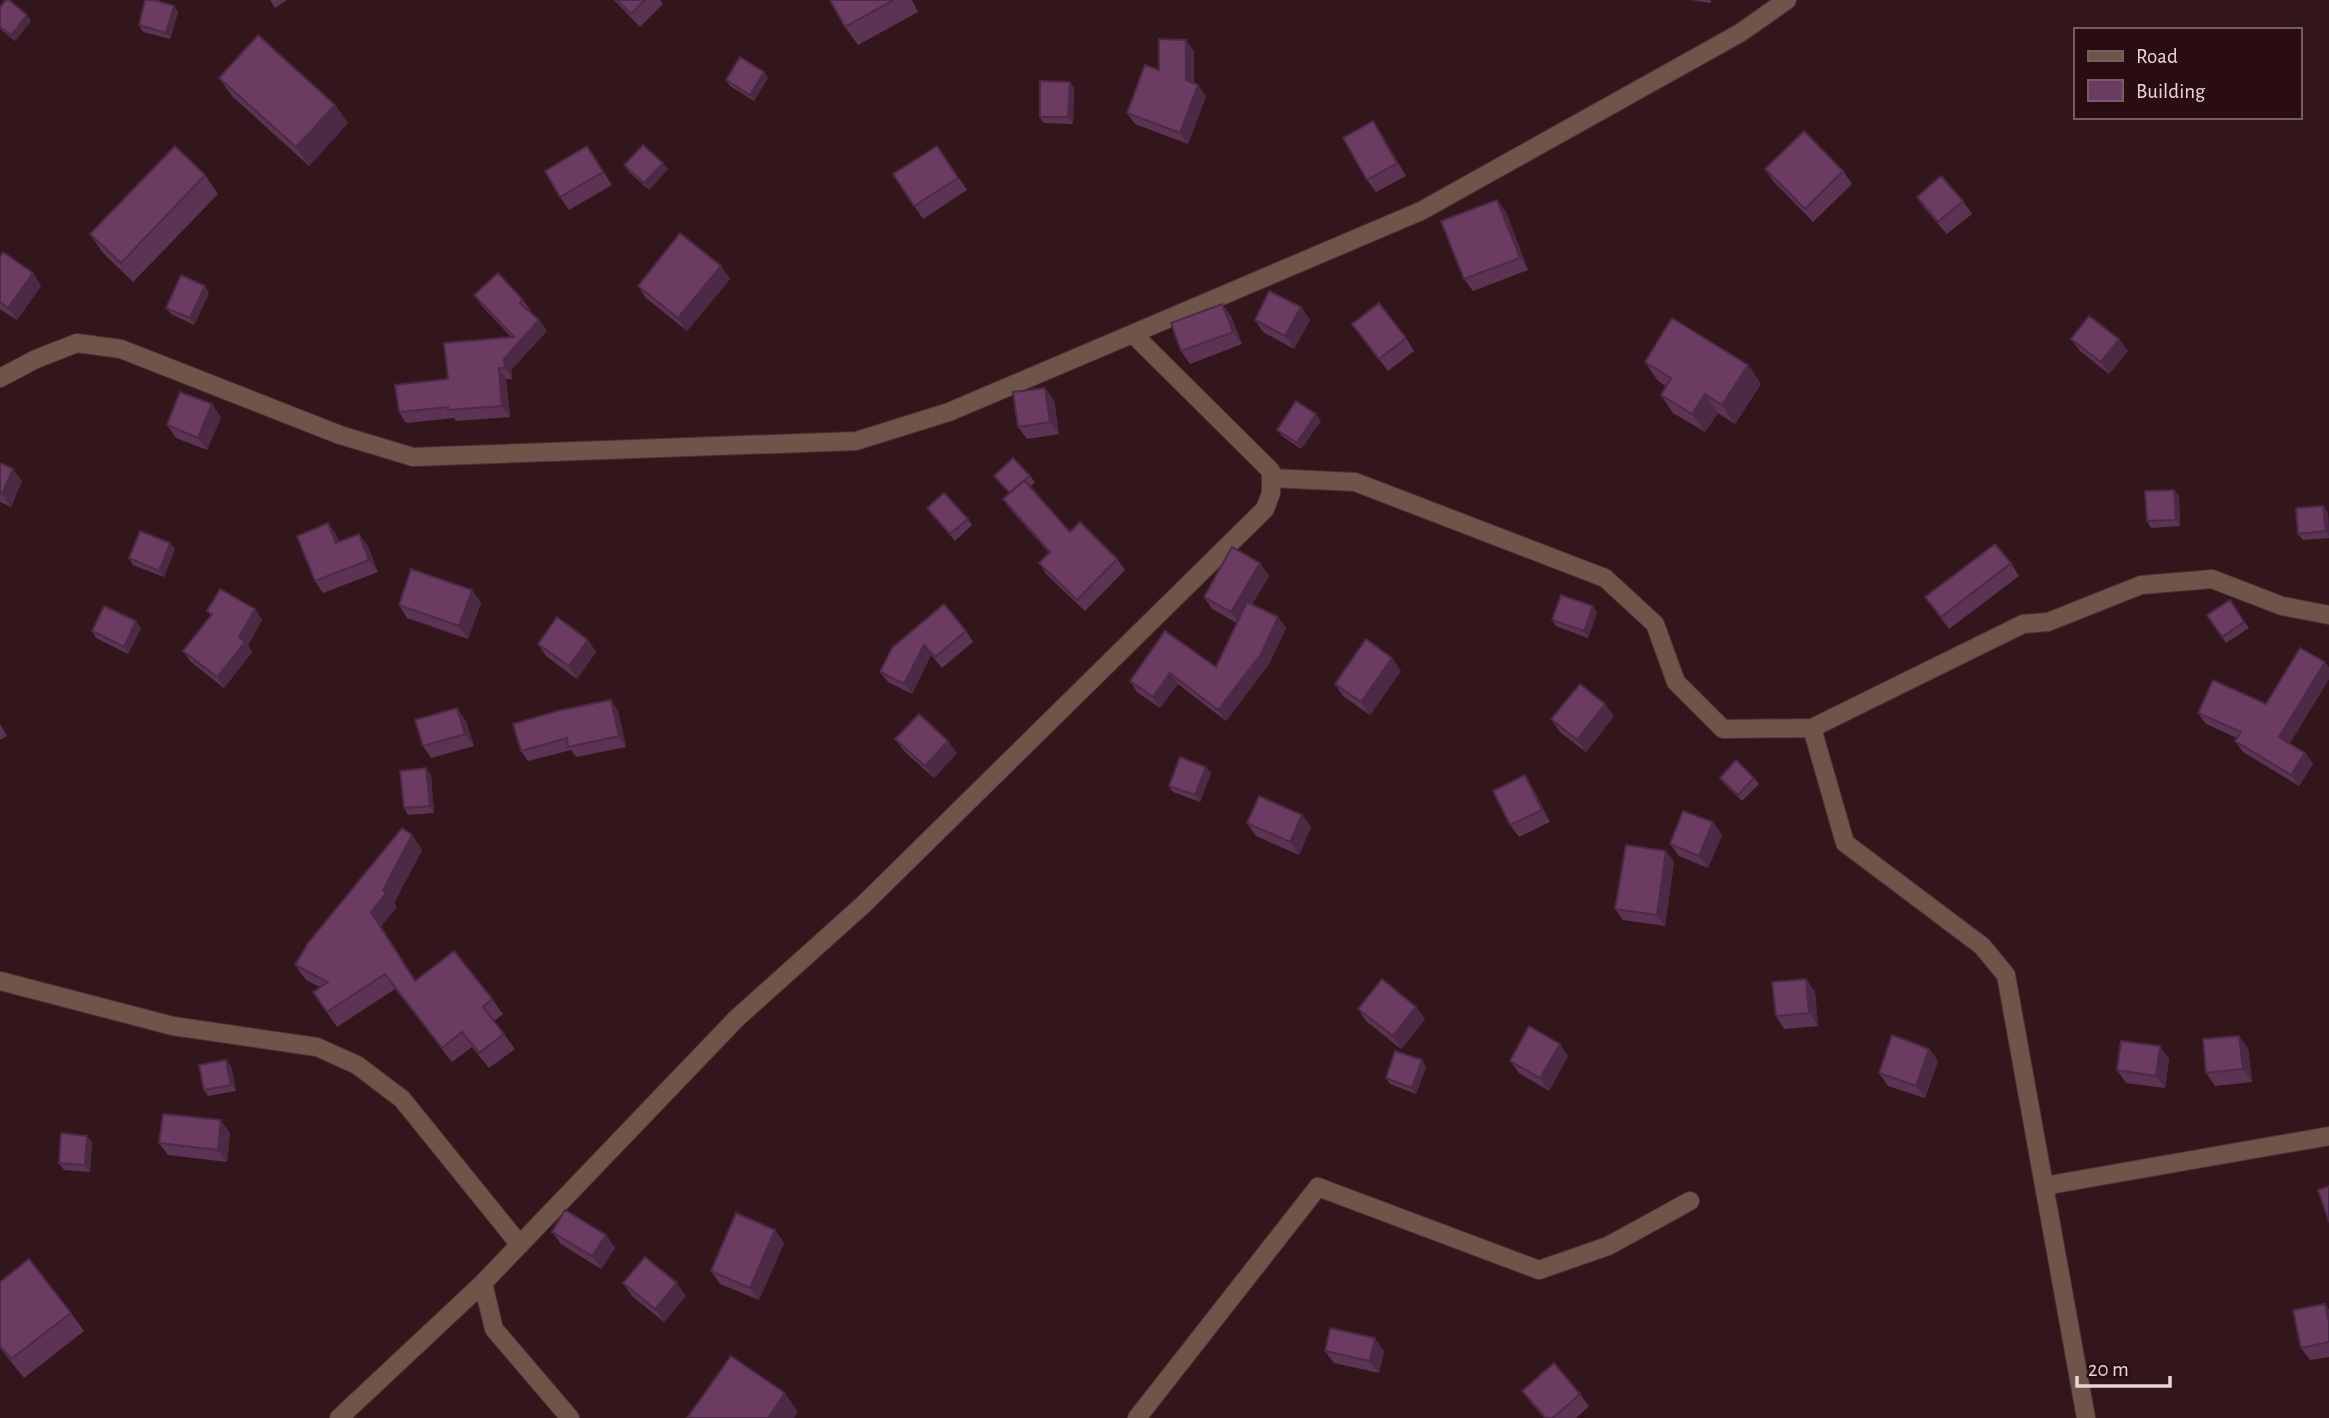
<svg xmlns="http://www.w3.org/2000/svg" width="2329" height="1418" font-family="'Alegreya Sans',sans-serif">
<rect width="100%" height="100%" fill="#33161c"/>
<g fill="none" stroke-linecap="round" stroke-linejoin="round">
<g stroke="#4c3136" stroke-width="20">
<path id="minor" d="M0,378L36,359L77,343L121,349L340,435L413,457L856,441L949,412L1421,211L1740,33L1787,0
M1271,478L1355,482L1605,578L1655,624L1676,682L1723,729L1812,728L2023,624L2048,622L2141,585L2212,579L2282,606L2329,615
M1812,728L1845,843L1982,946L2006,975L2086,1418
M0,981L173,1026L317,1047L357,1065L402,1099L520,1245
M2044,1186L2329,1136
M483,1283L494,1329L570,1418
M339,1418L483,1283L736,1019L864,904L1265,509L1271,493V471L1133,334
M1137,1418L1318,1187L1539,1270L1608,1246L1690,1201"/>
</g>
<use href="#minor" stroke="#6f544a" stroke-width="18"/>
</g>
<path fill="#5d3354" d="M270,0H287L275,8Z
M614,0H660L663,4L640,27Z
M830,0H912L918,12L858,45L845,27Z
M1691,0H1711V3Z
M174,6L178,12L170,39L143,32L139,25Z
M0,7L27,15L31,21L15,41L0,29Z
M1194,51V83L1206,96L1188,144L1135,124L1127,113L1159,70Z
M764,72L768,78L754,101L730,86L726,80Z
M219,78L335,105L348,123L309,166L232,96Z
M1070,82L1074,88L1073,124L1044,123L1040,117Z
M1381,133L1406,176L1376,192L1367,180Z
M587,146L612,185L569,210L560,197Z
M937,146L967,190L923,219L893,174Z
M624,165L668,169L649,190L629,172Z
M1765,169L1843,171L1852,184L1813,222L1774,182Z
M205,175L218,194L133,282L103,253L90,234Z
M1917,197L1963,201L1972,214L1947,234L1925,209Z
M1497,200L1506,212L1528,270L1473,291L1464,279Z
M0,257L33,273L41,286L17,320L0,309Z
M721,266L730,279L687,331L646,298L638,286Z
M209,293L194,325L171,314L166,308Z
M474,295L523,300L531,311L530,312L539,320L547,331L511,370L512,379H506L510,417L456,421L454,418L406,423L399,412L511,337L482,306Z
M1222,304L1231,316L1242,344L1190,364L1181,351Z
M1301,307L1310,320L1294,349L1263,332L1255,320Z
M1352,324L1406,338L1414,351L1388,371Z
M2071,339H2119L2128,351L2109,374L2080,351Z
M1645,362L1748,365L1761,384L1735,424L1718,413L1705,432L1673,413L1661,395L1666,386L1658,381Z
M1054,400L1059,434L1027,439L1018,427Z
M221,417L207,450L176,438L167,425Z
M1321,421L1301,449L1282,436L1277,430Z
M0,463L22,481L11,507L0,502Z
M994,476H1030L1035,482L1030,487L1070,532L1117,559L1125,570L1085,611L1047,575L1039,563L1049,553L1011,510L1003,499L1009,493Z
M2179,496L2180,526L2151,528L2147,521Z
M927,508L968,519L972,525L955,541Z
M2328,512L2329,538L2303,540L2298,534Z
M328,523L337,536L339,542L368,546L378,572L323,593L315,581Z
M170,543L175,549L164,577L133,565L129,558Z
M1260,563L1269,576L1252,604L1278,617L1286,628L1269,664L1226,721L1178,684L1160,708L1137,692L1130,681L1216,667L1237,623L1212,609L1204,597Z
M2011,563L2019,576L1949,629L1925,597Z
M472,590L481,603L468,639L407,618L399,605Z
M2230,600L2249,628L2226,643L2207,615Z
M207,611L262,620L248,645L252,652L224,688L190,661L183,651L211,616Z
M1597,613L1588,638L1556,626L1552,620Z
M141,628L128,654L96,638L92,631Z
M966,631L973,642L942,668L931,655L912,694L888,682L880,672L892,648Z
M588,640L596,652L577,679L546,656L538,644Z
M2325,662L2329,668V679L2290,743L2305,753L2313,764L2299,786L2243,752L2235,741L2237,738L2206,724L2198,713L2266,704Z
M1401,671L1370,715L1343,696L1335,684Z
M618,711L626,747L576,757L571,750L528,761L521,751Z
M1614,716L1586,752L1560,732L1551,719Z
M466,721L474,746L431,758L423,746Z
M0,724L7,736L0,740Z
M895,739L957,753L934,778L904,751Z
M1206,767L1211,773L1200,802L1173,792L1169,786Z
M431,775L434,813L408,815L404,808Z
M1720,778H1754L1759,784L1742,801L1724,784Z
M1533,788L1550,822L1519,837L1510,825Z
M1302,815L1311,827L1299,855L1256,836L1247,823Z
M1713,822L1722,835L1708,868L1679,856L1670,844Z
M412,835L422,850L394,903L397,907L381,926L416,981L492,999L503,1014L494,1021L515,1049L489,1068L472,1047L452,1062L395,989L337,1027L313,992L320,987L306,980L295,965Z
M1674,862L1665,926L1623,920L1615,909Z
M1806,979L1815,992L1818,1026L1784,1029L1776,1016Z
M1416,1007L1425,1019L1401,1049L1366,1021L1358,1009Z
M2248,1048L2252,1082L2215,1086L2206,1073Z
M1929,1049L1938,1061L1925,1098L1888,1086L1879,1073Z
M1568,1056L1549,1091L1519,1073L1510,1061Z
M2169,1059L2165,1088L2126,1083L2117,1070Z
M1422,1060L1426,1067L1416,1094L1390,1084L1386,1078Z
M231,1066L236,1091L208,1096L204,1090Z
M230,1133L227,1162L168,1155L159,1143Z
M87,1136L92,1142L90,1172L64,1170L59,1163Z
M775,1230L784,1243L759,1300L720,1284L711,1271Z
M552,1232L606,1235L615,1248L601,1269L561,1244Z
M0,1282L71,1313L84,1331L24,1378L0,1348Z
M623,1283L686,1296L664,1322L632,1296Z
M2325,1304L2329,1310V1357L2310,1360L2301,1348Z
M1325,1351H1384L1379,1373L1334,1363Z
M1522,1391L1580,1394L1589,1406L1576,1418H1544L1531,1403Z"/>
<path fill="#4c2945" d="M174,6L178,12L170,39L166,33Z
M27,15L31,21L15,41L11,35Z
M1186,40L1194,51V92L1186,80Z
M764,72L768,78L754,101L750,95Z
M1070,82L1074,88L1073,124L1068,117Z
M1198,85L1206,96L1188,144L1180,133Z
M335,105L348,123L309,166L296,147Z
M1373,121L1381,133L1406,176L1397,163Z
M587,146L596,159L612,185L603,172Z
M663,163L668,169L649,190L644,183Z
M1497,200L1506,212L1528,270L1520,258Z
M721,266L730,279L687,331L678,318Z
M33,273L41,286L17,320L8,308Z
M205,286L209,293L194,325L190,318Z
M1222,304L1231,316L1242,344L1233,332Z
M1301,307L1310,320L1294,349L1285,336Z
M539,320L547,331L511,370L512,379L505,368L504,359Z
M2119,339L2128,351L2109,374L2101,362Z
M1748,365L1761,384L1735,424L1722,405Z
M499,368L506,379L510,417L502,406Z
M1045,388L1054,400L1059,434L1050,422Z
M1705,394L1718,413L1705,432L1692,414Z
M212,404L221,417L207,450L198,438Z
M1316,414L1321,421L1301,449L1297,443Z
M13,469L22,481L11,507L2,494Z
M2174,490L2179,496L2180,526L2176,520Z
M2323,506L2328,512L2329,536L2326,531Z
M328,523L337,536L344,555L336,543Z
M359,534L368,546L378,572L369,560Z
M170,543L175,549L164,577L159,571Z
M1260,563L1269,576L1240,625L1231,612Z
M472,590L481,603L468,639L459,626Z
M1593,606L1597,613L1588,638L1584,631Z
M255,609L262,620L248,645L252,652L224,688L217,677Z
M1278,617L1286,628L1269,664L1226,721L1218,710Z
M136,621L141,628L128,654L124,647Z
M588,640L596,652L577,679L569,666Z
M924,645L931,655L912,694L904,684Z
M1392,658L1401,671L1370,715L1361,702Z
M2325,662L2329,668V679L2287,748L2279,737Z
M1170,673L1178,684L1160,708L1153,697Z
M611,700L618,711L626,747L619,736Z
M1605,704L1614,716L1586,752L1577,740Z
M457,708L466,721L474,746L465,734Z
M948,741L957,753L934,778L925,766Z
M2305,753L2313,764L2299,786L2291,775Z
M1206,767L1211,773L1200,802L1195,795Z
M426,768L431,775L434,813L430,806Z
M1525,775L1533,788L1550,822L1542,810Z
M1302,815L1311,827L1299,855L1290,842Z
M1713,822L1722,835L1708,868L1699,856Z
M412,835L422,850L394,903L397,907L381,926L425,996L371,912Z
M1666,851L1674,862L1665,926L1657,915Z
M1806,979L1815,992L1818,1026L1809,1013Z
M1416,1007L1425,1019L1401,1049L1393,1036Z
M2239,1036L2248,1048L2252,1082L2243,1069Z
M1560,1044L1568,1056L1549,1091L1540,1078Z
M2160,1046L2169,1059L2165,1088L2156,1076Z
M1929,1049L1938,1061L1925,1098L1916,1086Z
M226,1060L231,1066L236,1091L231,1085Z
M1422,1060L1426,1067L1416,1094L1412,1088Z
M221,1120L230,1133L227,1162L218,1150Z
M87,1136L92,1142L90,1172L85,1165Z
M775,1230L784,1243L759,1300L750,1288Z
M606,1235L615,1248L601,1269L592,1256Z
M677,1283L686,1296L664,1322L655,1309Z
M2325,1304L2329,1310V1323Z
M1375,1338L1384,1351L1379,1373L1370,1361Z
M785,1393L798,1412L794,1418H768Z"/>
<path fill="#6c3b62" stroke="#4c2945" stroke-width="2" d="M6,0H9L27,15L11,35L0,27V7Z
M145,0H154L174,6L166,33L139,25Z
M617,0H645L631,14Z
M830,0H894L845,27Z
M258,35L335,105L296,147L219,78Z
M1159,39L1186,40V80L1198,85L1180,133L1127,113L1145,65L1159,70Z
M740,57L764,72L750,95L726,80Z
M1040,81L1070,82L1068,117H1040Z
M1373,121L1397,163L1367,180L1343,138Z
M1804,131L1843,171L1805,209L1765,169Z
M643,145L663,163L644,183L624,165Z
M175,146L205,175L121,263L90,234Z
M587,146L603,172L560,197L545,171Z
M937,146L958,178L914,206L893,174Z
M1941,176L1963,201L1938,222L1917,197Z
M1497,200L1520,258L1464,279L1441,221Z
M680,233L721,266L678,318L638,286Z
M3,252L33,273L8,308L0,302V257Z
M498,273L523,300L520,303L539,320L504,359L505,368H499L502,406L448,410V407L399,412L395,385L448,379L444,343L514,337L474,295Z
M181,275L205,286L190,318L166,308Z
M1269,291L1301,307L1285,336L1255,320Z
M1379,303L1406,338L1379,359L1352,324Z
M1222,304L1233,332L1181,351L1171,323Z
M2089,316L2119,339L2101,362L2071,339Z
M1672,318L1748,365L1722,405L1705,394L1692,414L1661,395L1671,378L1645,362Z
M1045,388L1050,422L1018,427L1013,392Z
M180,392L212,404L198,438L167,425Z
M1296,401L1316,414L1297,443L1277,430Z
M1013,458L1030,476L1010,493L994,476Z
M0,463L13,469L2,494H0Z
M1024,480L1070,532L1080,522L1117,559L1077,600L1039,563L1050,552L1003,499Z
M2174,490L2176,520L2147,521L2145,491Z
M944,493L968,519L950,534L927,508Z
M2323,506L2326,531L2298,534L2296,508Z
M328,523L336,543L359,534L369,560L315,581L297,536Z
M140,531L170,543L159,571L129,558Z
M1995,544L2011,563L1941,617L1925,597Z
M1232,547L1260,563L1231,612L1204,597Z
M411,569L472,590L459,626L399,605Z
M220,589L255,609L239,637L245,642L217,677L183,651L212,614L207,611Z
M1561,595L1593,606L1584,631L1552,620Z
M2230,600L2244,622L2222,637L2207,615Z
M1247,602L1278,617L1261,654L1218,710L1170,673L1153,697L1130,681L1165,631L1216,667Z
M944,604L966,631L935,657L924,645L904,684L880,672L892,648Z
M104,606L136,621L124,647L92,631Z
M557,617L588,640L569,666L538,644Z
M1366,639L1392,658L1361,702L1335,684Z
M2300,648L2325,662L2279,737L2305,753L2291,775L2235,741L2241,732L2198,713L2213,680L2266,704Z
M1580,684L1605,704L1577,740L1551,719Z
M611,700L619,736L568,747L567,738L521,751L513,724L561,710Z
M457,708L465,734L423,746L415,720Z
M919,714L948,741L925,766L895,739Z
M1180,757L1206,767L1195,795L1169,786Z
M1736,760L1754,778L1738,795L1720,778Z
M426,768L430,806L404,808L400,771Z
M1525,775L1542,810L1510,825L1493,791Z
M1259,796L1302,815L1290,842L1247,823Z
M1683,811L1713,822L1699,856L1670,844Z
M402,828L412,835L383,890L386,893L371,912L415,981L454,951L492,999L483,1007L504,1034L479,1053L462,1032L442,1048L385,974L327,1012L313,992L328,982L295,965L308,943Z
M1626,845L1666,851L1657,915L1615,909Z
M1382,979L1416,1007L1393,1036L1358,1009Z
M1806,979L1809,1013L1776,1016L1772,982Z
M1529,1026L1560,1044L1540,1078L1510,1061Z
M1892,1035L1929,1049L1916,1086L1879,1073Z
M2239,1036L2243,1069L2206,1073L2203,1039Z
M2121,1041L2160,1046L2156,1076L2117,1070Z
M1395,1051L1422,1060L1412,1088L1386,1078Z
M226,1060L231,1085L204,1090L199,1065Z
M163,1114L221,1120L218,1150L159,1143Z
M61,1133L87,1136L85,1165L59,1163Z
M2329,1186V1222L2318,1190Z
M565,1210L606,1235L592,1256L552,1232Z
M736,1213L775,1230L750,1288L711,1271Z
M645,1257L677,1283L655,1309L623,1283Z
M29,1259L71,1313L11,1359L0,1346V1282Z
M2325,1304L2329,1323V1342L2301,1348L2293,1310Z
M1330,1328L1375,1338L1370,1361L1325,1351Z
M731,1356L785,1393L768,1418H687Z
M1554,1363L1580,1394L1553,1418H1546L1522,1391Z"/>
<rect x="2074" y="28" width="228" height="91" fill="#290d13" stroke="#765d61" stroke-width="2"/>
<rect x="2088" y="51" width="35" height="10" fill="#6f544a" stroke="#765d61" stroke-width="2"/>
<text x="2136" y="63" font-size="21" fill="#e9d4d7">Road</text>
<rect x="2088" y="80" width="35" height="21" fill="#6c3b62" stroke="#765d61" stroke-width="2"/>
<text x="2136" y="98" font-size="21" fill="#e9d4d7">Building</text>
<path d="M2077 1376v10h93v-10" fill="none" stroke="#e9d4d7" stroke-width="3.5"/>
<text x="2088" y="1376" font-size="21" fill="#e9d4d7" stroke="#290d13" stroke-width="5" paint-order="stroke">20 m</text>
</svg>
